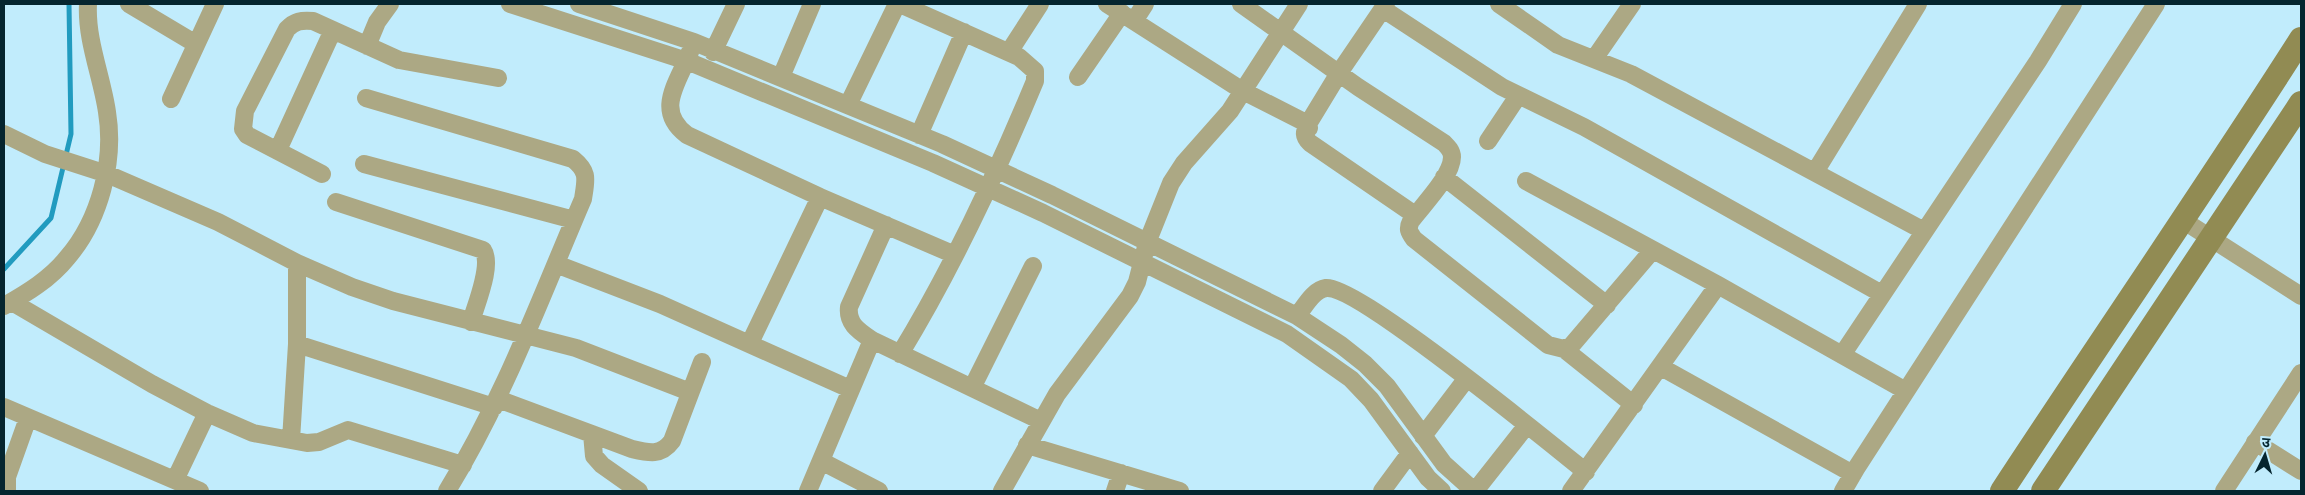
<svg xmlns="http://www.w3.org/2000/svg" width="2305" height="495" font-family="Bitter,'Noto Sans Devanagari',serif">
<rect width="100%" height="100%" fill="#c1ecfc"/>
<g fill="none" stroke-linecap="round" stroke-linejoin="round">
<path stroke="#219bbf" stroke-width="5" d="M4,269L51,218L71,134L69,4"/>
<path stroke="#aca884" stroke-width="18" d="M129,4L196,44
M510,4L687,61L933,163L1043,213L1287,334L1351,379L1371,400L1428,478L1442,491
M579,4L694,42L942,144L1052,195L1297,316L1341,345L1365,364L1387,386L1444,464L1474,491
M900,4L1019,57L1035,71V81C996,175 953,267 900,354
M1107,4L1243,91L1308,124L1309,128
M1241,4L1358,87L1444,143C1448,147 1452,151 1452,157C1452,176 1422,206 1411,221C1407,229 1409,232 1414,239L1548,345L1564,349L1571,346L1652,251
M1386,4L1339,73L1308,124C1304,132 1303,136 1310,143L1415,215
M1499,4L1558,45L1631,74L1924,231
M1383,9L1502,87L1584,127L1882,294
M1134,21L1145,4
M367,46L377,22L390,4
M690,52C678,83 654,110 687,135L820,197L955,255
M713,52L736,4
M1009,52L1040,4
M1594,59L1632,4
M781,77L812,4
M1078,77L1122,13
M366,98L573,159C589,172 586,179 583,199C540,299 504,398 447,491
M171,99L215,4
M848,105L897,4
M4,134L45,154L107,174L218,222L297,263L352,287L393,301L576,348L690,392
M919,135L964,32
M1488,141L1518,96
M278,150L333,30
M364,164L574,220
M1815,172L1918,4
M322,174L247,135L243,129L245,111L287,29C295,21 301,20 313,21L399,60L498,78
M1444,177L1607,305
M1526,181L1718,285L1906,391
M336,202L483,250C493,265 476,304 471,322
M2181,219L2301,296
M886,225L849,307C847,324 859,331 872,340L1041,421
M556,264L660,304L850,389
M12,302L152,384L207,413L253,433L307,443L319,442L348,430L463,465
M4,306C27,293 50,279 67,258C100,220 115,161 107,112C102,77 86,40 88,4
M1297,316C1305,306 1313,290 1326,288C1357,285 1551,444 1586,472
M750,343L820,197
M297,344L494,407
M1564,349L1634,405
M1842,355L2038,61L2073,4
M1661,367L1853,474
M972,388L1033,266
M498,399L632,449C649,453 661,456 672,441L702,362
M4,407L200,491
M592,434L594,456L602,465L639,491
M1423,436L1467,378
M291,440L297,344V263
M2255,442L2301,471
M1027,445L1180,491
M821,461L879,491
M175,480L207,413
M7,491V477L28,418
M808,491L872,340
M1002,491L1057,394L1130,296L1137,282L1147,243L1171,183L1184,163L1230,111L1299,4
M1115,491L1121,473
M1382,491L1410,453
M1475,491L1527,425
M1571,491L1718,285
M1843,491L1857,467L2156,4
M2224,491L2301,373"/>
<path stroke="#918b53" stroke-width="24" d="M2002,491C2101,340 2204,191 2301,39
M2043,491L2301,103"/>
</g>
<rect width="2305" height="495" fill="none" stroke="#05252f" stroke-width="10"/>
<g transform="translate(2265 455) rotate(5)" stroke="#c1ecfc" stroke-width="4" paint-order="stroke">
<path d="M0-4L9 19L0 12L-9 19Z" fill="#05252f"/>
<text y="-8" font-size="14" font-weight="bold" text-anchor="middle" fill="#05252f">उ</text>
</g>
</svg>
